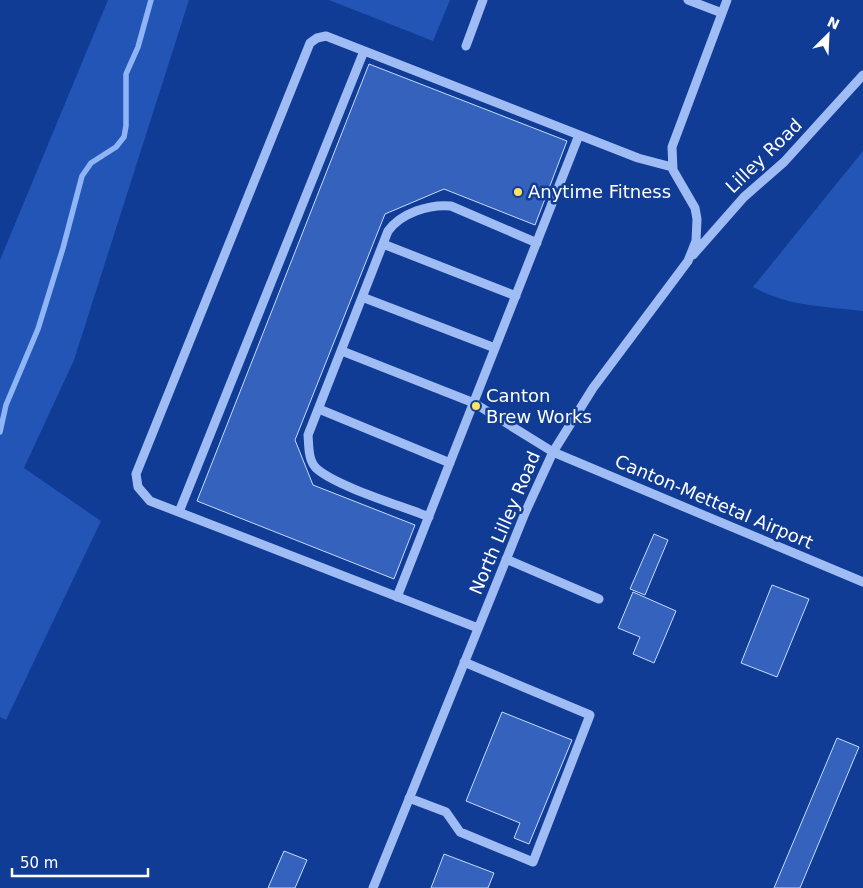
<svg xmlns="http://www.w3.org/2000/svg" width="863" height="888" font-family="'DejaVu Sans',sans-serif">
<rect width="100%" height="100%" fill="#103c95"/>
<path fill="#2255b5" d="M108,0H189L74,360L24,468L101,521L6,720L0,717V260Z
M329,0H450L433,41Z
M863,151V311C822,306 790,307 753,287Z"/>
<g fill="none" stroke-linecap="round" stroke-linejoin="round">
<path stroke="#90b5f7" stroke-width="5.5" d="M0,432L6,405L38,329L63,248L82,176L91,163L116,147L124,137L126,126V74L138,47L151,0"/>
</g>
<path fill="#3462bc" stroke="#c6dafe" d="M369,64L567,141L535,225L444,189L385,214L295,440L313,485L415,525L394,579L197,501Z
M654,534L668,540L645,595L630,589Z
M772,585L809,599L777,677L741,663Z
M633,592L676,611L654,663L633,654L640,637L618,628Z
M502,712L572,740L529,844L514,838L520,823L466,801Z
M837,738L859,747L800,888H774Z
M284,851L307,860L295,888H268Z
M444,854L494,873L488,888H431Z"/>
<g fill="none" stroke-linecap="round" stroke-linejoin="round">
<path stroke="#9fbcf4" stroke-width="9" d="M688,0L722,13
M466,46L483,0
M383,244L516,296
M693,255L744,197L784,162L863,75
M362,297L495,348
M342,351L474,403L553,452L863,582
M319,409L450,463
M179,512L364,51
M429,517C402,506 335,486 316,468C308,460 309,446 308,435L388,231C401,213 429,204 451,206L537,243
M506,559L599,599
M397,597L579,135
M478,628L150,501L138,487L136,474L310,43L317,38L326,36L638,158L672,167
M409,798L446,812L460,832L533,862L590,715L464,662
M373,888L525,513L553,452L593,388L688,261L696,241L697,219L695,208L673,170L672,147L727,0"/>
</g>
<g fill="#ffe261" stroke="#103c95" stroke-width="2">
<circle cx="518" cy="192" r="5"/>
<circle cx="476" cy="406" r="5"/>
</g>
<g text-anchor="middle" stroke-width="5" stroke-linejoin="round" paint-order="stroke">
<g font-size="18" fill="#fff" stroke="#103c95">
<text transform="translate(764 156) rotate(-44)" y="6">Lilley Road</text>
<text transform="translate(714 502) rotate(23)" y="6">Canton-Mettetal Airport</text>
<text transform="translate(505 523) rotate(-67)" y="6">North Lilley Road</text>
</g>
<g font-size="18" fill="#fff" stroke="#103c95" text-anchor="start">
<text x="528" y="198">Anytime Fitness</text>
<text x="486" y="402">Canton<tspan x="486" dy="21">Brew Works</tspan></text>
</g>
</g>
<g transform="translate(828 35) rotate(24)" stroke="#103c95" stroke-width="4" paint-order="stroke">
<path d="M0-4L9 19L0 12L-9 19Z" fill="#ffffff"/>
<text y="-8" font-size="14" font-weight="bold" text-anchor="middle" fill="#ffffff">N</text>
</g>
<path d="M12 868v8h136v-8" fill="none" stroke="#ffffff" stroke-width="2.5"/>
<text x="20" y="868" font-size="15" fill="#ffffff" stroke="#103c95" stroke-width="4" paint-order="stroke">50 m</text>
</svg>
